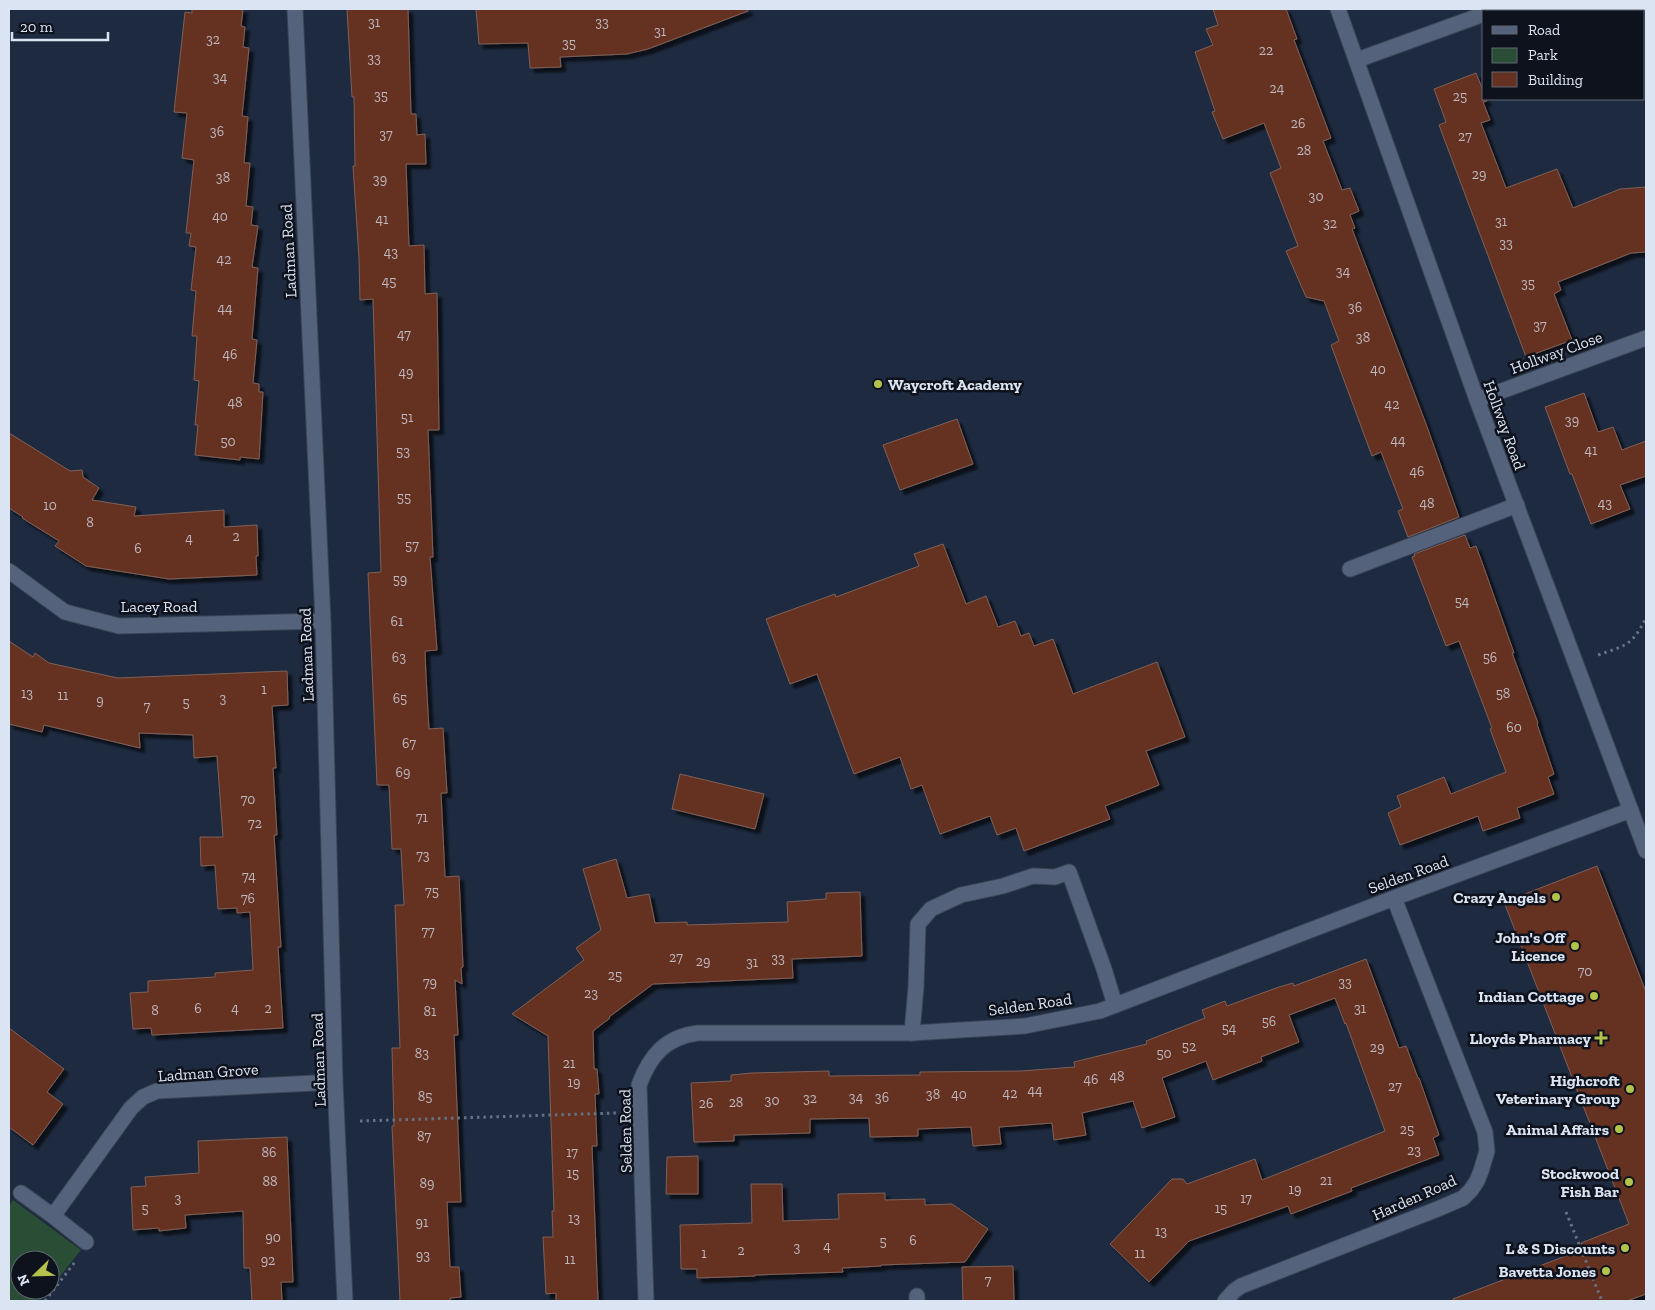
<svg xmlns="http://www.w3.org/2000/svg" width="1655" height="1310" font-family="'Zilla Slab',serif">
<defs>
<filter id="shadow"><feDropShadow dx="4.5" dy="4.5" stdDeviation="1" flood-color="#0009"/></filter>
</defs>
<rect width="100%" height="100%" fill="#1d2a3f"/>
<path fill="#294e35" d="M13,1200L81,1250L50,1289V1260H20V1290H49L40,1301H9V1206Z"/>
<path fill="#653122" stroke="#7f6057" filter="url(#shadow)" d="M192,9H243L241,26L245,27L243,47L249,48L242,116L248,117L244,163H250L246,206L253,207L251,225L258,226L252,267L258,268L252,339L257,340L253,383L259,384V392H263L259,459L240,457V460L195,455L198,425H195L199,381L194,380L197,336H192L196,291L191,290L196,247L189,246L191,233H186L194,160L182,158L187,113L174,112L185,12L192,13Z
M347,9H408L411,114H416L417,135L425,134L426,164H406L409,246L424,245L425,294L437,293L439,430H428L433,557H430L437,650L425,651L426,677L429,729L443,728L447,793H441L445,877L459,876L463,967L461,968L462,984L455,980L458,1035H454L461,1202H447L450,1267H459L461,1297L450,1298V1301H400L392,1126H394L392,1048H400L395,905H404L401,849H392L389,785H377L368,573L381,572L373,299L360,300L359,258L353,166H355L354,97H352Z
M476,9H748V11L648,49L627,54L560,57L561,67L530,68L528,43L479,44Z
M1213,9H1286L1297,39L1294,40L1331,138L1323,141L1342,190L1350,188L1359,211L1350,215L1355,228L1352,229L1426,424L1459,517L1408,537L1398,511L1403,509L1381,452L1372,456L1331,345L1339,341L1324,301L1306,297L1286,251L1298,246L1270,173L1281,168L1264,123L1223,139L1212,112L1215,111L1195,52L1213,45L1206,29L1218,25Z
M1476,73L1484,93V99H1486L1487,101L1483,102L1490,120L1481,123L1506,188L1557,169L1573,208L1620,189L1646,187V252L1631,253L1558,282L1561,290L1554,294L1572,340L1526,357L1439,125L1446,122L1434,89Z
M1584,393L1598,432L1613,427L1622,450L1646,441V476L1620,485L1630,509L1591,524L1572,474H1570L1545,407Z
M957,419L973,464L900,490L883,445Z
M9,433L70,471L82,470L83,477L99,488L92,500L136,507L134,516L224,510V527L257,525L258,556H256L257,575L169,579L86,566L55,546L59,541L22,518L23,517L9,508Z
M1465,535L1470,548L1476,546L1484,568L1514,653H1512L1538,723L1537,724L1554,774L1548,777L1554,794L1517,808L1520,818L1483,831L1478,816L1400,845L1388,813L1401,807L1397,796L1444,777L1451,794L1506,772L1490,729L1492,728L1459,641L1446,646L1412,557L1415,556L1414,554Z
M943,544L966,604L986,596L998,627L1015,621L1021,636L1029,633L1034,646L1053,639L1073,694L1157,662L1185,737L1146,751L1159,785L1105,806L1110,819L1024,851L1016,828L997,835L990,816L940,834L922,785L911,789L900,757L854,774L817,674L790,684L766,619L835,594L836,597L919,566L914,554Z
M9,641L33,657L35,653L49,663L118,678L287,671L288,705L272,706L276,768H273L277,835H274L281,947H278L283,1028L152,1035L151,1028L133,1029L130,993L148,992V981L215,977V973L253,970L250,912L237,913V908L218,909L215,865L201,866L200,837H223L217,756L194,758L193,735L139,733L140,748L44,725L42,732L9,724Z
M680,774L764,794L755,829L672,809Z
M616,859L627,898L649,894L655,923L687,922V925L788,922L787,902L826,899V893L860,892L862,956L792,959L793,978L653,984L609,1017L610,1018L593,1031L594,1069H597L599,1094H595L597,1146H592L598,1301H556V1293L546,1294L543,1237H553L552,1211H554L548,1036L512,1014L584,960L576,948L601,930L583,869Z
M1597,866L1646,992V1294L1627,1301H1453V1299L1584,1249L1581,1243L1629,1224L1504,902Z
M1366,959L1399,1048L1406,1046L1418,1078H1419L1439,1135L1433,1138L1439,1155L1351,1188L1352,1191L1291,1214L1288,1206L1189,1241L1149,1282L1110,1244L1172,1179H1183L1187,1184L1255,1159L1262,1180L1385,1131L1346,1023L1345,1024L1335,998L1289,1015L1299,1042L1261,1057L1262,1061L1213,1080L1206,1061L1162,1078L1175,1117L1142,1128L1133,1101L1082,1113L1086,1135L1054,1140L1052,1123L999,1127L1001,1144L973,1146L971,1127L918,1129V1136L870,1137L869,1118L810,1119V1133L734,1135V1141L694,1142L691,1083L731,1081V1075L752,1073L829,1071V1076L920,1075V1072L1021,1071L1075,1067L1074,1062L1147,1044L1146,1041L1205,1018L1202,1010L1225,1001L1227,1006L1279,987L1293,983L1294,986Z
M9,1028L64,1069L47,1092L63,1104L33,1145L9,1127Z
M287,1137L293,1282H281L282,1301H252L250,1268H244L243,1211L185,1215L186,1228L159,1231V1228L133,1230L131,1187L146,1186L145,1177L199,1173L198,1141Z
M698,1156V1194H666L667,1157Z
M751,1184H782L783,1221L839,1219L838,1194L885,1193V1200L925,1199V1205L952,1204L988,1229L965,1262L881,1265V1266L842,1268L843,1272L755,1275V1276L697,1278V1269H681L680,1225L752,1223Z
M1013,1266L1014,1301H963L962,1267Z"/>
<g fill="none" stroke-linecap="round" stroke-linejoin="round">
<g stroke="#3a4456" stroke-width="17">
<path id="lane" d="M1350,569L1517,505
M912,1033L916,987L918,924L931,909L961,895L1003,886L1033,876L1055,877L1069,872L1104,969L1115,1005"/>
</g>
<g stroke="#3a4456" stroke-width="17">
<path id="street" d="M295,9L323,621L335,1082L345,1301
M1338,9L1477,400L1646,851
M1357,60L1484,14
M1477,400L1646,338
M9,571L65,612L119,626L323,621
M21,1193L53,1216L131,1108L143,1097L157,1091L335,1082
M53,1216L86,1242
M917,1296V1301
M646,1301L639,1085C650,1055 666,1037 698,1033H912L1025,1026L1100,1011L1394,898L1631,810
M1225,1301L1234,1291L1241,1286L1440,1208L1463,1198L1471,1190L1477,1181L1481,1171L1487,1151L1485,1132L1394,898"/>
</g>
<path stroke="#667183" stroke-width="3" stroke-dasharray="2.5 4" stroke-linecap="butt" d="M1598,655C1626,645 1631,647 1646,618
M360,1121L616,1113
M1566,1212L1602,1301
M45,1301L75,1262"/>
<use href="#lane" stroke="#54637b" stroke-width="15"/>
<use href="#street" stroke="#54637b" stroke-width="15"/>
</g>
<g fill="#b3c24b" stroke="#0d121c" stroke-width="2">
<circle cx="878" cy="384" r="5"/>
<circle cx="1556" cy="897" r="5"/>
<circle cx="1575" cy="946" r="5"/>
<circle cx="1594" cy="996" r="5"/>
<path d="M1598.5 1030.5h5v5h5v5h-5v5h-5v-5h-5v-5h5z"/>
<circle cx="1630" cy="1089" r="5"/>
<circle cx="1619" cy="1129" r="5"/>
<circle cx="1629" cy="1182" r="5"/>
<circle cx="1625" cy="1248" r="5"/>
<circle cx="1606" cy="1271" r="5"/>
</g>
<g text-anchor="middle" stroke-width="5" stroke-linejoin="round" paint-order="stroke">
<g font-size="14" fill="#beb7be">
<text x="374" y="27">31</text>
<text x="602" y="27">33</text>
<text x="660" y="36">31</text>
<text x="213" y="44">32</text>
<text x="569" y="48">35</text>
<text x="1266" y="55">22</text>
<text x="374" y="63">33</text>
<text x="220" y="82">34</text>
<text x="1277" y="93">24</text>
<text x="381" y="100">35</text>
<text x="1460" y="101">25</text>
<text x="1298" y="128">26</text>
<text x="217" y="136">36</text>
<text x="386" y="139">37</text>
<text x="1465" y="141">27</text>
<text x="1304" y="155">28</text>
<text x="1479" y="179">29</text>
<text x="223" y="182">38</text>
<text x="380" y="184">39</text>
<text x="1316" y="201">30</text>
<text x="220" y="221">40</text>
<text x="382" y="224">41</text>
<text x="1501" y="226">31</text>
<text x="1330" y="228">32</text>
<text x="1506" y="248">33</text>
<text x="391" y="257">43</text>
<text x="224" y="264">42</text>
<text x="1343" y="276">34</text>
<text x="389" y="286">45</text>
<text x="1528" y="288">35</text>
<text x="1355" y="312">36</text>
<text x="225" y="313">44</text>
<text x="1540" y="330">37</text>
<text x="404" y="339">47</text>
<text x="1363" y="342">38</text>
<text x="230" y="359">46</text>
<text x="1378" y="374">40</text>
<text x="406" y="377">49</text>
<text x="235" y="407">48</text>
<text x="1392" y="409">42</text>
<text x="407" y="422">51</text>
<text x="1572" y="425">39</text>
<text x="1398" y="445">44</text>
<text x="228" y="446">50</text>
<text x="1591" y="455">41</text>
<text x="403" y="456">53</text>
<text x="1417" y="476">46</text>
<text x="404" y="502">55</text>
<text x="1427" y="508">48</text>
<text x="1605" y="508">43</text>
<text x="50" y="510">10</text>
<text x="90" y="527">8</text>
<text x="236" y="541">2</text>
<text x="189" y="543">4</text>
<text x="412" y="550">57</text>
<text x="138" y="553">6</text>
<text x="400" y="584">59</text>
<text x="1462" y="606">54</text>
<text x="397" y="626">61</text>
<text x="399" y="662">63</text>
<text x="1490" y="662">56</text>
<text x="264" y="694">1</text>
<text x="27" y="698">13</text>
<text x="1503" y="698">58</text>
<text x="63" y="700">11</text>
<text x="223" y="703">3</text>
<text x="400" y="703">65</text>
<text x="100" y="705">9</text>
<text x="186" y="707">5</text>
<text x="147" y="711">7</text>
<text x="1514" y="732">60</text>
<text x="409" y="748">67</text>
<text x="403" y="777">69</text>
<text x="248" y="804">70</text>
<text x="422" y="822">71</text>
<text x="255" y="828">72</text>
<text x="423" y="860">73</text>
<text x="249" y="881">74</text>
<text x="432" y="896">75</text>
<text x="248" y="903">76</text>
<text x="428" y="936">77</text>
<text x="676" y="962">27</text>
<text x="778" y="963">33</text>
<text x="703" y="966">29</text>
<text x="752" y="967">31</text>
<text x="1585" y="976">70</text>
<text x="615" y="980">25</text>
<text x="430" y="987">79</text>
<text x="1345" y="987">33</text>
<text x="591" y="998">23</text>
<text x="198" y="1013">6</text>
<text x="235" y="1013">4</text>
<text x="268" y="1013">2</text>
<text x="1360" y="1013">31</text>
<text x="155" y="1015">8</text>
<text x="430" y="1016">81</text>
<text x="1269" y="1026">56</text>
<text x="1229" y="1033">54</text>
<text x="1189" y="1051">52</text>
<text x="1377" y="1052">29</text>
<text x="422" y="1058">83</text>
<text x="1164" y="1058">50</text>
<text x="569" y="1068">21</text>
<text x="1117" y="1081">48</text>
<text x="1091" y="1084">46</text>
<text x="574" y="1087">19</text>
<text x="1395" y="1091">27</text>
<text x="1035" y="1095">44</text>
<text x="1010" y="1098">42</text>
<text x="933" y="1099">38</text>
<text x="959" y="1099">40</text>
<text x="425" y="1101">85</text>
<text x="856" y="1102">34</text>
<text x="882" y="1102">36</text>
<text x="810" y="1103">32</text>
<text x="772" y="1105">30</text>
<text x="736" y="1107">28</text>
<text x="706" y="1108">26</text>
<text x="1407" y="1134">25</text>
<text x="424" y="1141">87</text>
<text x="1414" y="1155">23</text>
<text x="269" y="1157">86</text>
<text x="572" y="1157">17</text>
<text x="573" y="1178">15</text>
<text x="1326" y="1185">21</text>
<text x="270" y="1186">88</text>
<text x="427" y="1188">89</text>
<text x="1295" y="1194">19</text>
<text x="178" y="1203">3</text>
<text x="1246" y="1203">17</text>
<text x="145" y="1213">5</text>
<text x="1221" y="1213">15</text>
<text x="574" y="1223">13</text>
<text x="422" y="1227">91</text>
<text x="1161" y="1236">13</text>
<text x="273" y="1242">90</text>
<text x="913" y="1245">6</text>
<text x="883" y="1246">5</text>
<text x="827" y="1251">4</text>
<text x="797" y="1252">3</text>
<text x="741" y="1255">2</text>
<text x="704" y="1258">1</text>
<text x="1140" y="1258">11</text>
<text x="423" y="1260">93</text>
<text x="570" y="1264">11</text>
<text x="268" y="1265">92</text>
<text x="988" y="1285">7</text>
</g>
<g font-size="16" fill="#dbe4f2" stroke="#0d121c">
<text transform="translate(288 251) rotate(-93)" y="6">Ladman Road</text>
<text transform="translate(1556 352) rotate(-20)" y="6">Hollway Close</text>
<text transform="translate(1505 425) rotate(70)" y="6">Hollway Road</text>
<text x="159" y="612">Lacey Road</text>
<text transform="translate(306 655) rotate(-92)" y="6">Ladman Road</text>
<text transform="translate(1408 874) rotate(-20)" y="6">Selden Road</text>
<text transform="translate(1030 1004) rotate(-8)" y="6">Selden Road</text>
<text transform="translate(318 1060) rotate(-92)" y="6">Ladman Road</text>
<text transform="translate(208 1072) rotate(-4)" y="6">Ladman Grove</text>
<text transform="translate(625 1131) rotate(-91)" y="6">Selden Road</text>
<text transform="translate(1414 1197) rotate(-24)" y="6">Harden Road</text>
</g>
<g font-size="16" font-weight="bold" fill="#dbe4f2" stroke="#0d121c" text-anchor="end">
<text x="888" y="390" text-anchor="start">Waycroft Academy</text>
<text x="1546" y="903">Crazy Angels</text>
<text x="1565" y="943">John's Off<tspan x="1565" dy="18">Licence</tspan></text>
<text x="1584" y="1002">Indian Cottage</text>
<text x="1591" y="1044">Lloyds Pharmacy</text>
<text x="1620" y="1086">Highcroft<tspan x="1620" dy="18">Veterinary Group</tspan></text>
<text x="1609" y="1135">Animal Affairs</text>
<text x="1619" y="1179">Stockwood<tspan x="1619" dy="18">Fish Bar</tspan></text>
<text x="1615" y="1254">L &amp; S Discounts</text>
<text x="1596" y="1277">Bavetta Jones</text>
</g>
</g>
<rect width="1655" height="1310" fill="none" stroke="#dbe4f2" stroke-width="20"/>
<rect x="1482" y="10" width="162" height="90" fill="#0d121c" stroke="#5f6672"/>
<rect x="1492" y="26" width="25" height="8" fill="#54637b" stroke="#5f6672"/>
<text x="1528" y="35" font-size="15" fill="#dbe4f2">Road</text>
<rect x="1492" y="48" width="25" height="15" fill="#294e35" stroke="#5f6672"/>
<text x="1528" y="60" font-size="15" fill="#dbe4f2">Park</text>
<rect x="1492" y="72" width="25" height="15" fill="#653122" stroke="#5f6672"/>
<text x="1528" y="85" font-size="15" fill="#dbe4f2">Building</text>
<g transform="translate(35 1275) rotate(247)"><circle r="24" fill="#0d121c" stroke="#5f6672"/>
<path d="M0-4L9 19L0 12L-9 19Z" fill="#b3c24b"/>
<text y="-8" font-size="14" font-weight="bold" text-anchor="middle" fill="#dbe4f2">N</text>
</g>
<path d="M12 32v8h96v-8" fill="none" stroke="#dbe4f2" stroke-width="2.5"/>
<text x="20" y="32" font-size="15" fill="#dbe4f2" stroke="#0d121c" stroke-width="4" paint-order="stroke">20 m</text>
</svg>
